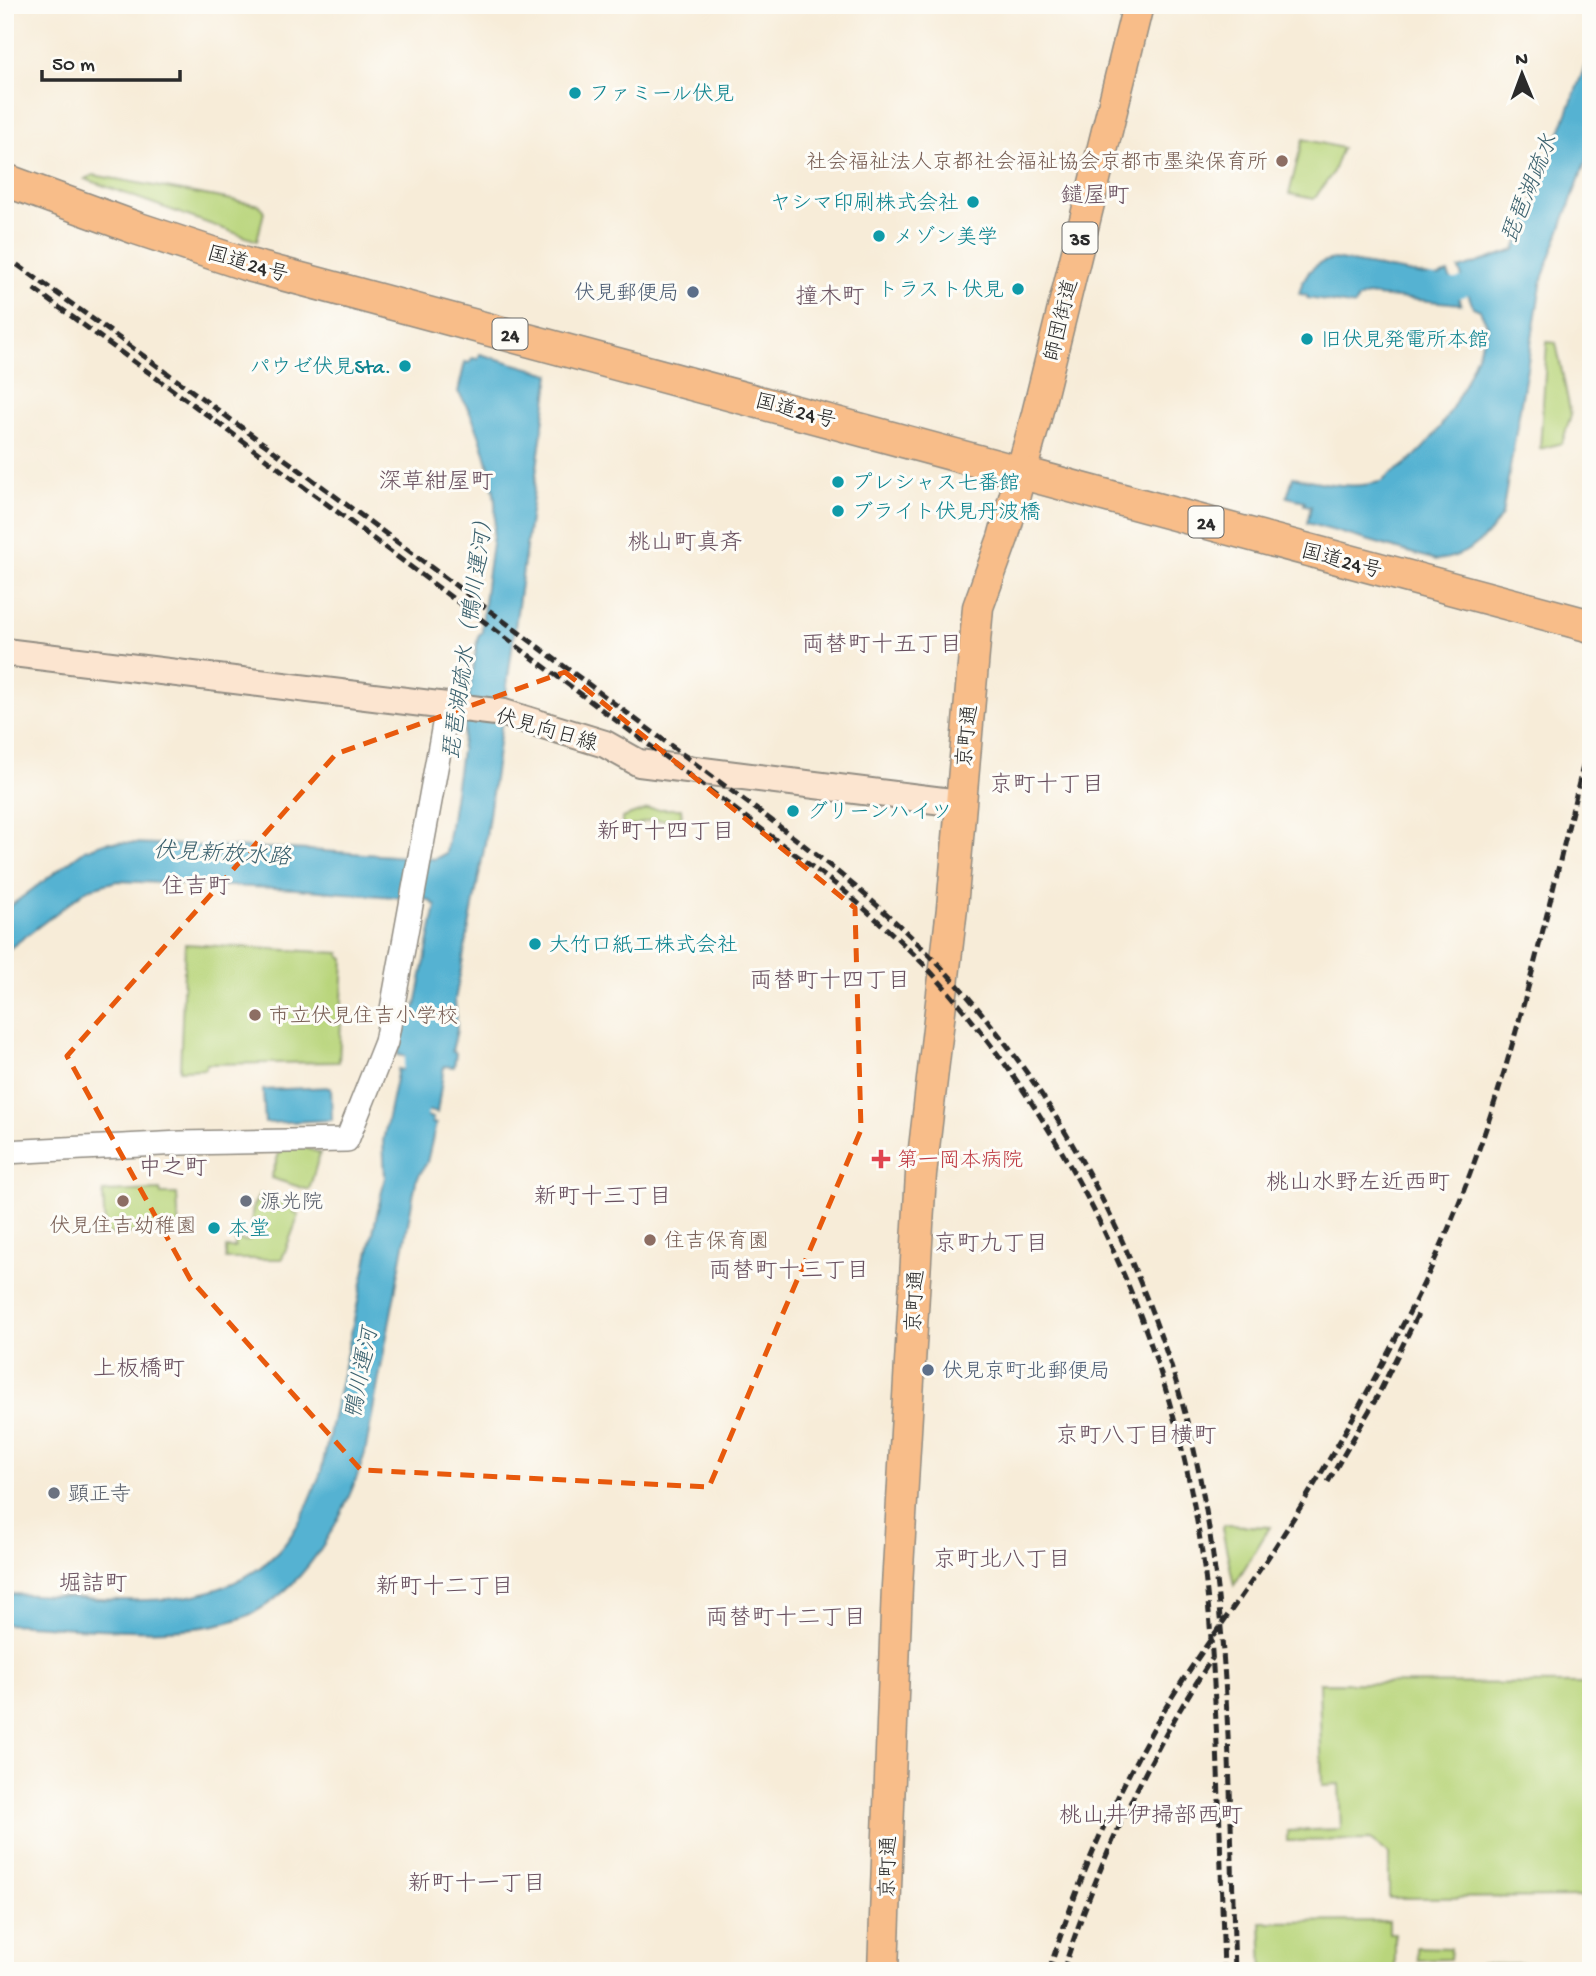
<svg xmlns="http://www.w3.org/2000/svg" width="1596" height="1976" font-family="'Gochi Hand','Klee One',sans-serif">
<rect width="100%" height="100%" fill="#fdfcf7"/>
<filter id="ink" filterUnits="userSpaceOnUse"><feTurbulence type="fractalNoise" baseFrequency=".0143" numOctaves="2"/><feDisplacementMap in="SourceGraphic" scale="14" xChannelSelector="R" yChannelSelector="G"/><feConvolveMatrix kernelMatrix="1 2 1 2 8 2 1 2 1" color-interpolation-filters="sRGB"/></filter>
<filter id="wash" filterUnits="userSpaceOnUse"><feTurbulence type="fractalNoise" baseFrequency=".00686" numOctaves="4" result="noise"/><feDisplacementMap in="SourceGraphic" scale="28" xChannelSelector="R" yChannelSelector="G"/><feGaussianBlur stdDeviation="1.57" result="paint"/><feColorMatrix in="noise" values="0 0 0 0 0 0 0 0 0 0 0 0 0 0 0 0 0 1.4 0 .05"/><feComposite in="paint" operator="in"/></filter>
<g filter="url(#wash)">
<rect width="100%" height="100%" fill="#f7ecd8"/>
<path fill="#b9d57b" stroke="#728053" stroke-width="2" d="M1303,139L1342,148L1332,174L1314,199L1289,194Z
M93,175L260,205L264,212L257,241L85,179Z
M1547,342L1556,343L1571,415L1562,443L1540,449Z
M648,809H681L682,820H651L622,829V818Z
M185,944L340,953V957L344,958L339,1062L206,1064V1069L180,1070Z
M281,1147H303L320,1153L309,1190L271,1178Z
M160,1190L161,1194H177L179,1231L105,1234L103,1192Z
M260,1194L296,1208L294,1213L299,1215L282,1259H226V1248H235V1240L249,1241L253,1206Z
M1224,1525L1270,1527L1234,1585L1222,1529Z
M1319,1683L1591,1684V1897L1389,1898V1854L1370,1840L1287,1841V1831L1341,1829L1339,1784L1322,1785Z
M1389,1921V1933H1395V1971H1263L1261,1922Z
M1417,1947L1451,1948L1450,1959L1418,1960Z
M1591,1963V1971H1496V1968H1481V1964Z"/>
<path fill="#54b2d2" stroke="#406e7e" stroke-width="2" d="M1591,50V147L1542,279L1502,515C1487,539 1465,558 1436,560L1307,523L1311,506L1304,505L1305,501L1287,497L1293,477C1320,482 1351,490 1379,482C1384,481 1387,476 1392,473C1445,442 1466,381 1488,327L1480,310L1473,307L1459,269L1515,250Z
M1334,259L1435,277L1448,273L1461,304L1366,295L1358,299L1355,306L1307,298V295L1299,294C1303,274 1314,262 1334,259Z
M480,354L550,374L485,844L455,1000L457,1030L452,1051L456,1053L454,1067L444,1066L437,1113L421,1109L433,1062L398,1055L402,1032L416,1005L436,906L429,900L296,889L117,881L88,889L5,952V910L85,850L107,842L309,850L435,859L446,853L478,636L482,632C483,594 491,557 495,520C498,485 478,420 458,392L465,362L470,363L472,358L478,359Z
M398,1069L424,1074L416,1114L433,1118L432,1123L436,1124L427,1162L416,1181L365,1453C347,1511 312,1581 255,1612C197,1643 72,1626 5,1624V1594C95,1594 207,1624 278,1552C299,1530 310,1500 321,1472L385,1177L383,1141Z
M331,1087L332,1120L265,1123L263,1090Z"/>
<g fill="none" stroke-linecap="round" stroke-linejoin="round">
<path stroke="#54b2d2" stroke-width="19" d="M1429,285L1455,289L1492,278"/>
<path stroke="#54b2d2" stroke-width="33" d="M410,1118L430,1016"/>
</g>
</g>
<g filter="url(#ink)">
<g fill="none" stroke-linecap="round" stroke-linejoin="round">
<g stroke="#918c82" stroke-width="26">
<path id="tertiary" d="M5,1152L181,1143L347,1140L386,1042L447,708"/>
</g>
<g stroke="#918c82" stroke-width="30">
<path id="secondary" d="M5,652L504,713L605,744L639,763L959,803"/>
</g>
<g stroke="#918c82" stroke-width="33">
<path id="primary" d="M883,1971L897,1586L921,1174L952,908L978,607L1003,538L1036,418L1138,5"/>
</g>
<g stroke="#918c82" stroke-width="35">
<path id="trunk" d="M5,180L136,228L245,264L1591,626"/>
</g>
<use href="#tertiary" stroke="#fff" stroke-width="23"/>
<use href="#secondary" stroke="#fce5d0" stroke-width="26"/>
<use href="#primary" stroke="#f8bd89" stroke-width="30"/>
<use href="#trunk" stroke="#f8bd89" stroke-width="32"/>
<path stroke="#2b2b2b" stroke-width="5" stroke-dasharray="10 5" stroke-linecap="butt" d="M5,256C180,381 353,509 525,637C592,687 658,736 725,786C801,842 876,898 941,967C1047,1079 1123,1220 1171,1366C1234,1560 1228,1769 1235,1971
M34,289L225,428L843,890C876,919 910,948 939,981C1093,1157 1188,1378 1209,1613C1219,1731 1220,1852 1224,1971
M1328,1482L1376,1399L1419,1312
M1049,1971C1079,1876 1120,1782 1172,1697C1210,1637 1254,1582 1291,1522C1334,1455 1372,1384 1409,1313C1502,1134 1542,929 1591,734
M1063,1971C1098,1863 1150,1751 1213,1657"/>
</g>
</g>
<path fill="none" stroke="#e8590c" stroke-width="5" stroke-dasharray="14 9" stroke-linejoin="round" d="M565,672L855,908L861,1130L709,1487L361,1470L190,1279L67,1056L336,754Z"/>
<g fill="#0f9aa8" stroke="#fdfcf7" stroke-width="2.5">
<circle cx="575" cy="93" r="7"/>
<circle cx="973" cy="202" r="7"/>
<circle cx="879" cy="236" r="7"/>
<circle cx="1018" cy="289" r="7"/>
<circle cx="1307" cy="339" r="7"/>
<circle cx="405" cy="366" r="7"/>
<circle cx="838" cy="482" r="7"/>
<circle cx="838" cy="511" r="7"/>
<circle cx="793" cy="811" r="7"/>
<circle cx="535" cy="944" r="7"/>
<circle cx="214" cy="1228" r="7"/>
</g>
<g fill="#8d6e63" stroke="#fdfcf7" stroke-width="2.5">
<circle cx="1282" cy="161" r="7"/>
<circle cx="255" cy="1015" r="7"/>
<circle cx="123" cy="1201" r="7"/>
<circle cx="650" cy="1240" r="7"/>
</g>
<g fill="#5c6f8a" stroke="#fdfcf7" stroke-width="2.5">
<circle cx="693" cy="292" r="7"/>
<circle cx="928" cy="1370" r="7"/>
</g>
<path fill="#e0444e" stroke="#fdfcf7" stroke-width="2.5" d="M877.5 1148.5h7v7h7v7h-7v7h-7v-7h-7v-7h7z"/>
<g fill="#6b7280" stroke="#fdfcf7" stroke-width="2.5">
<circle cx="246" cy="1201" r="7"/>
<circle cx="54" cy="1493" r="7"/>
</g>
<g text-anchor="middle" stroke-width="6" stroke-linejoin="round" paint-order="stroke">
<g fill="#fdfcf7" stroke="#6a6a68" stroke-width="2">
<rect x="1062.5" y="222.5" width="35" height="31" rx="5"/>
<rect x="492.5" y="318.5" width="35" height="31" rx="5"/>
<rect x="1188.5" y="506.5" width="35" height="31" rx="5"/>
</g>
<g font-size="19" font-weight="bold" fill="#2b2b2b">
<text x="1080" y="245">35</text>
<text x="510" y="341">24</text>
<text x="1206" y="529">24</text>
</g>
<g font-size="21" fill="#0d838f" stroke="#fdfcf7" text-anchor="start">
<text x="589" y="100">ファミール伏見</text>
<text x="959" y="209" text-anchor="end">ヤシマ印刷株式会社</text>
<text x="893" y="243">メゾン美学</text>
<text x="1004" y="296" text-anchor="end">トラスト伏見</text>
<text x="1321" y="346">旧伏見発電所本館</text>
<text x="391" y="373" text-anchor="end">パウゼ伏見Sta.</text>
<text x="852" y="489">プレシャス七番館</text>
<text x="852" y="518">ブライト伏見丹波橋</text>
<text x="807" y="818">グリーンハイツ</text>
<text x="549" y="951">大竹口紙工株式会社</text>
<text x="228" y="1235">本堂</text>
</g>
<g font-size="21" fill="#785e54" stroke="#fdfcf7" text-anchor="start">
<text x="1268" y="168" text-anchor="end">社会福祉法人京都社会福祉協会京都市墨染保育所</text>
<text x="269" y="1022">市立伏見住吉小学校</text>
<text x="123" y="1232" text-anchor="middle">伏見住吉幼稚園</text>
<text x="664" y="1247">住吉保育園</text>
</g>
<g font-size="21" fill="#2b2b2b" stroke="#fdfcf7">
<text transform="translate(248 263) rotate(16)" y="7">国道24号</text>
<text transform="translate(1060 320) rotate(-76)" y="7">師団街道</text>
<text transform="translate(796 410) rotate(15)" y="7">国道24号</text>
<text transform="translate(1342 560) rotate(15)" y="7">国道24号</text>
<text transform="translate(547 729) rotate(16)" y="7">伏見向日線</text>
<text transform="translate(966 736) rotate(-84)" y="7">京町通</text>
<text transform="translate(914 1301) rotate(-87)" y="7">京町通</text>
<text transform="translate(887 1867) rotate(-88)" y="7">京町通</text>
</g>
<g font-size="21" fill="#4e5e75" stroke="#fdfcf7" text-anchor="end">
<text x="679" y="299">伏見郵便局</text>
<text x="942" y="1377" text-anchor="start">伏見京町北郵便局</text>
</g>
<g font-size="21" fill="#be3a42" stroke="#fdfcf7" text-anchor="start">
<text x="897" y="1166">第一岡本病院</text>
</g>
<g font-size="21" fill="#5b616d" stroke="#fdfcf7" text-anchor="start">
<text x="260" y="1208">源光院</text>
<text x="68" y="1500">顕正寺</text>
</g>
<g font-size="23" font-style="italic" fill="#3b616e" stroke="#fdfcf7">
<text transform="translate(1528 188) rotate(-68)" y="8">琵琶湖疏水</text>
<text transform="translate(467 634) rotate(-82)" y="8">琵琶湖疏水（鴨川運河）</text>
<text transform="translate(222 852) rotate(3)" y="8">伏見新放水路</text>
<text transform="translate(360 1373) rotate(-79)" y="8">鴨川運河</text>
</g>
<g font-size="23" fill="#69505f" stroke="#fdfcf7">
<text x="1095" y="202">鑓屋町</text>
<text x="830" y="303">撞木町</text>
<text x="436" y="488">深草紺屋町</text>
<text x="685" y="549">桃山町真斉</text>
<text x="882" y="651">両替町十五丁目</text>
<text x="1047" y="791">京町十丁目</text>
<text x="666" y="838">新町十四丁目</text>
<text x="196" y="893">住吉町</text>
<text x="830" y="987">両替町十四丁目</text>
<text x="173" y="1174">中之町</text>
<text x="1358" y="1189">桃山水野左近西町</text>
<text x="603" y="1203">新町十三丁目</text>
<text x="991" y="1250">京町九丁目</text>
<text x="789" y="1277">両替町十三丁目</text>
<text x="139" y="1375">上板橋町</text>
<text x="1136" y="1442">京町八丁目横町</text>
<text x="1002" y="1566">京町北八丁目</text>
<text x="93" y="1590">堀詰町</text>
<text x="445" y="1593">新町十二丁目</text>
<text x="786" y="1624">両替町十二丁目</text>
<text x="1151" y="1822">桃山井伊掃部西町</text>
<text x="477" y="1890">新町十一丁目</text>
</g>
</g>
<rect width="1596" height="1976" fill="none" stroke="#fdfcf7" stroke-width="28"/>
<g transform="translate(1522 74) rotate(359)" stroke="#fdfcf7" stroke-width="5" paint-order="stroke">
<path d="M0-5L12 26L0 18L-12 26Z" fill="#2b2b2b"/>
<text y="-10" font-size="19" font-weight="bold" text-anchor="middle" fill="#2b2b2b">N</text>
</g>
<path d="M42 70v10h138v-10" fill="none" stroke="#2b2b2b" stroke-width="3.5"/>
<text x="52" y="70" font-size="21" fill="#2b2b2b" stroke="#fdfcf7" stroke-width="5" paint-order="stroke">50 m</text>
</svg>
